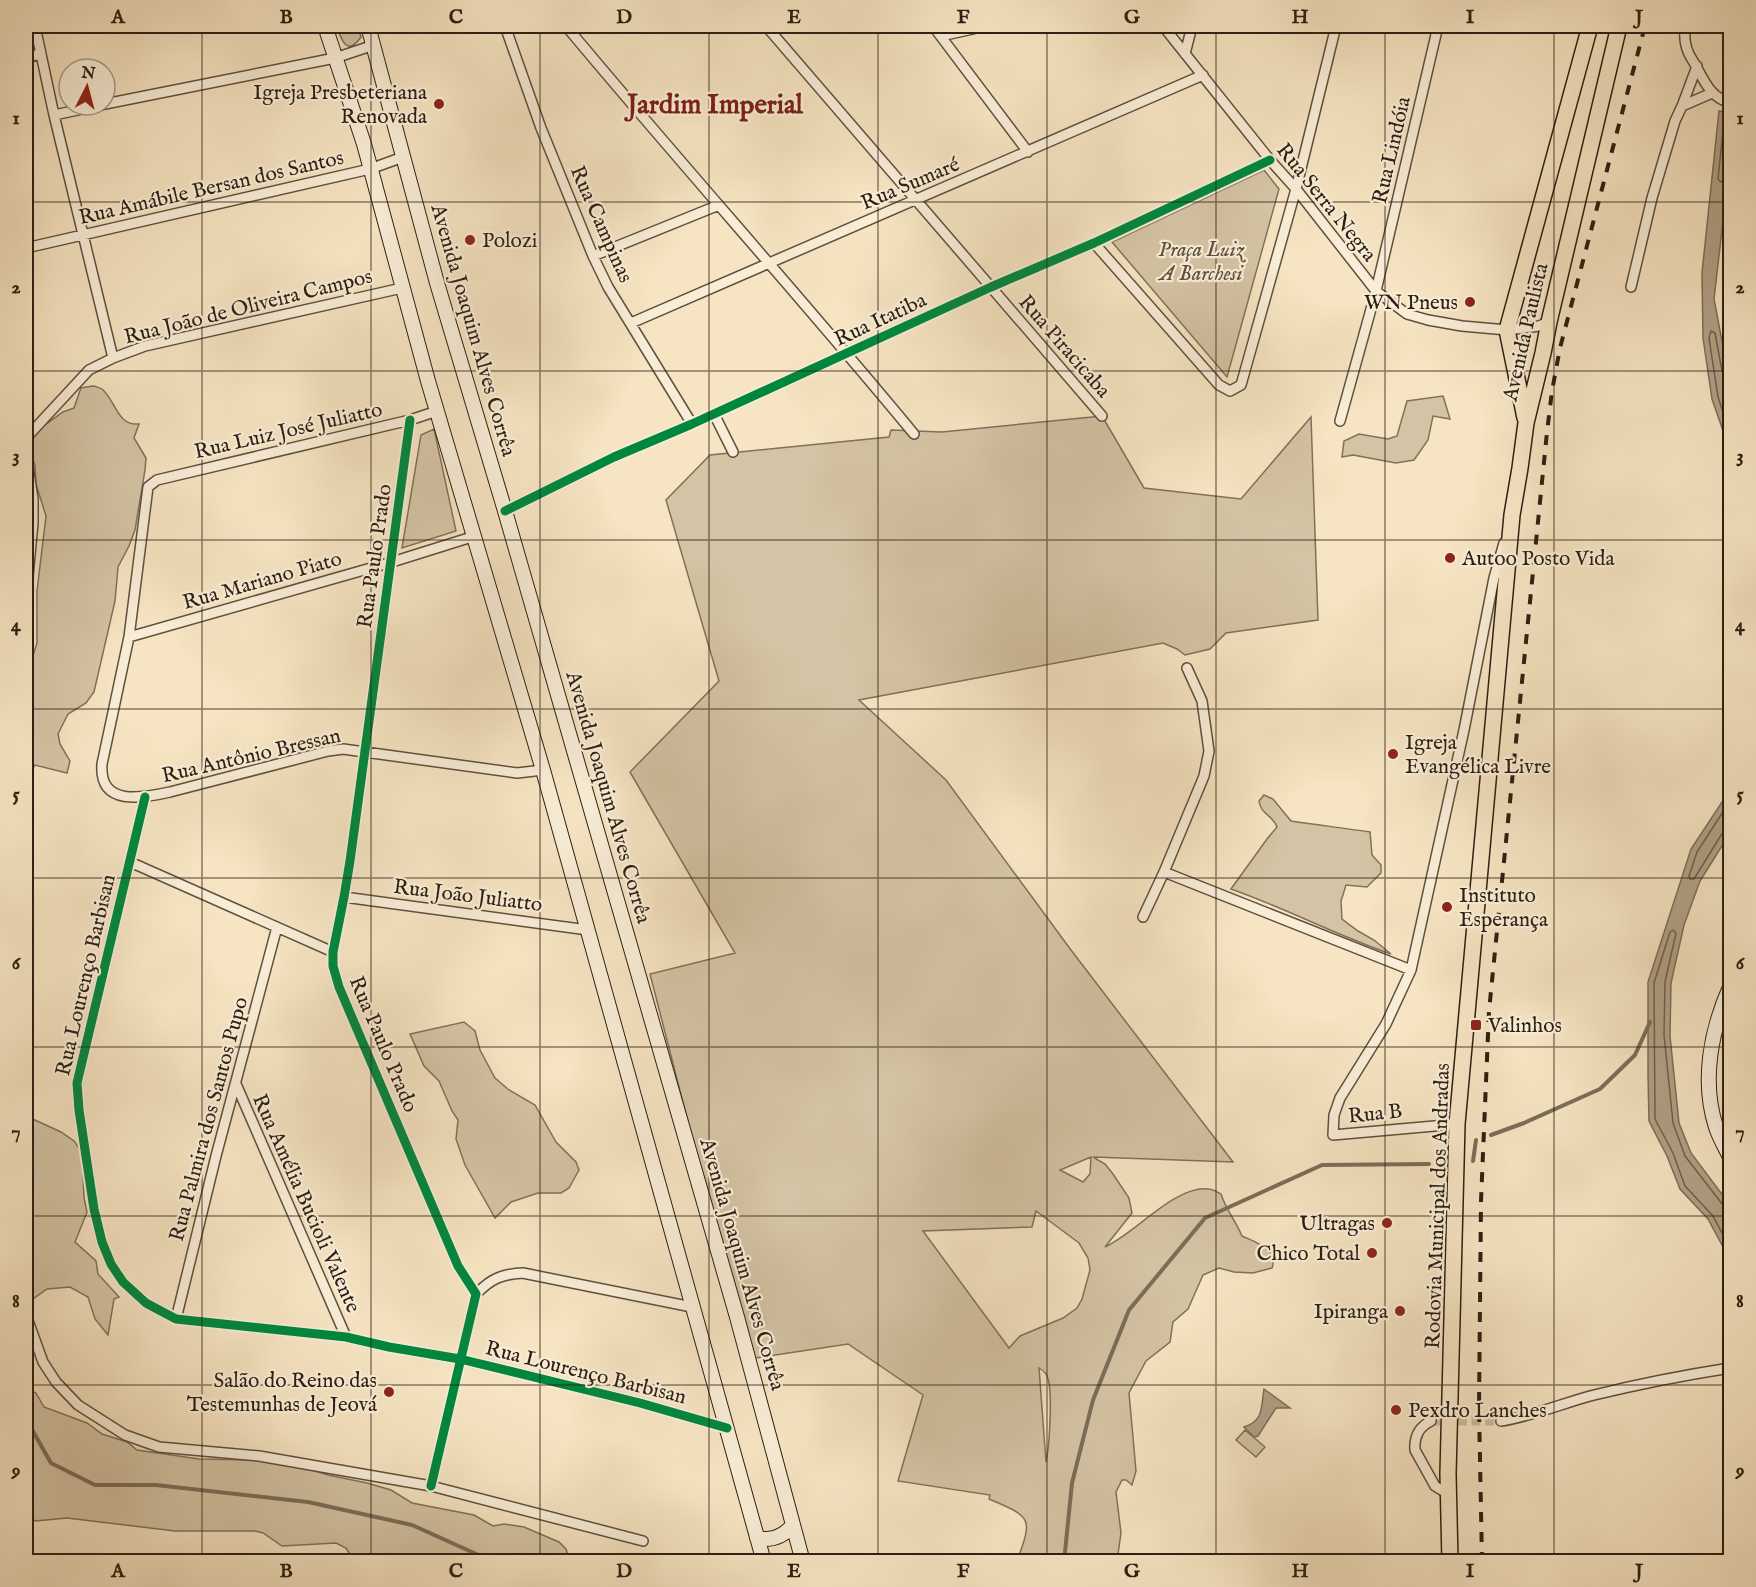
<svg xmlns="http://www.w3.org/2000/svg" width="1756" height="1587" font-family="'IM FELL English',serif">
<rect width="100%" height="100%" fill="#f6e4c2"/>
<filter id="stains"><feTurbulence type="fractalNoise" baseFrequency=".00333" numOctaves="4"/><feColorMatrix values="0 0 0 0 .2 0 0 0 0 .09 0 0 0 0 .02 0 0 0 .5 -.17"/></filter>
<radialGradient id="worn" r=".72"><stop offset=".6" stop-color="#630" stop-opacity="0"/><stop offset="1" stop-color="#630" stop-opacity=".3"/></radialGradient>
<path fill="#d4c3a4" stroke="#80715b" stroke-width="1.5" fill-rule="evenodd" d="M337,26H358L361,37C347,57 341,40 337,26Z
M1264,170L1279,189L1227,377L1112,242Z
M93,386C94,386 101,388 102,389C116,401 117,426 139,424L134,438L146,458L145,470L135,530L129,546L118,567L115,601L94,692L86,703L68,714L58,734L60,744L70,761L67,773L35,765L26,781V674L31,662L37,643V591L46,516L36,484L35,466L29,446L38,430L63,412L74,408L81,388Z
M1443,396L1450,419L1433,416L1428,440L1414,460L1396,463L1353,455L1342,457L1344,441L1359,434L1388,439L1397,436L1407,401Z
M1102,416L1144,488L1241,499L1311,417L1318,620L1226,633L1210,649L1185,655L1177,649L1163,643L859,700L946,780L1071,950L1233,1162L1093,1157L1105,1164L1113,1174L1129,1198L1132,1213L1105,1247C1136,1233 1174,1186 1208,1189C1213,1189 1217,1192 1221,1194C1226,1210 1236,1221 1242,1236C1255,1242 1279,1249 1272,1268L1253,1273L1234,1272L1219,1268L1203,1275L1188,1309L1173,1322L1170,1342L1146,1361L1129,1393L1136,1471L1132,1485L1126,1480H1122L1116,1492L1121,1533L1117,1561H1017C1033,1518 1032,1517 989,1499L990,1495L898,1481L923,1395L848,1344L749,1359L650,974L735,953L630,772L719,681L666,500L710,455L889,437L891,430L942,432ZM1091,1157L1090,1174L1083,1182L1060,1170ZM1036,1211L1079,1243L1088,1258L1090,1270L1082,1299L1077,1308L1063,1318L1020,1336L1009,1348L923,1231L1032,1227ZM1039,1368C1042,1370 1045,1372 1046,1374C1054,1386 1049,1448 1046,1462Z
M434,429L456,531L402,548L421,435Z
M1264,795L1273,799L1291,821C1317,825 1343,828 1370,832L1372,855L1381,865V873L1367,887L1346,885L1341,901L1342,919L1358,931L1374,940L1391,954C1336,935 1285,908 1231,889L1267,839L1277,827C1273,815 1261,815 1259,801Z
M464,1022L475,1031L480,1050L495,1078L509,1090L535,1105L556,1142L576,1162L579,1170L569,1188L561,1193H538L511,1202L495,1218L465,1165L456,1139L458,1120L452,1111L439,1081L424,1066L410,1034Z
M26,1116L61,1132L74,1141L82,1152L84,1198L87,1212L75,1242L96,1261L98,1274L119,1297L114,1299L108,1335L95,1319L88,1297L70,1287L47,1289L26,1304Z
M26,1388L36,1393L44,1407L87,1423L102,1434L127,1442L137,1450L199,1459L254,1460L299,1466L328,1475L367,1483L391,1490L412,1503L474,1515L493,1526L504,1524L524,1527L559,1542L566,1549L569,1558L576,1561L390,1562L379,1560L354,1561L346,1548L336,1543L282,1546L263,1533L255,1531H175L67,1518L36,1521L26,1517Z
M1245,1430L1265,1447L1256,1457L1236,1440Z"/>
<path fill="#b1a186" stroke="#7c6d58" stroke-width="1.5" d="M1719,111L1730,113V160L1714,299L1730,383V451L1712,399L1703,338L1702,273Z
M1730,790V833L1700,881L1684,925L1671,983L1670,1036L1679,1123L1691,1153L1730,1205V1260L1708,1219L1680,1189L1667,1156L1649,1121L1648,1075V982L1691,849Z
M1264,1389L1290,1408H1276L1258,1436L1254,1437L1244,1427C1264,1421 1261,1407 1264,1389Z"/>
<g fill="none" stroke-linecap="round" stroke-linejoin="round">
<path stroke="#6e604c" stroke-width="1.5" d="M1730,119H1726L1724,121L1718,179L1721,182L1730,178
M1730,375H1726L1722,371L1715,333L1711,331L1709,338L1718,397L1730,433
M1730,801L1697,852L1689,876L1690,879H1694L1723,832L1730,830
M1730,1208L1723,1205L1685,1156L1673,1123L1664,1035L1665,982L1676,933L1673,930L1670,932L1654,983L1655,1119L1673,1153L1685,1186L1713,1216L1730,1248"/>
<path stroke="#7c6d58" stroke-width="4" d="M1491,1135L1524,1123L1600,1089L1635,1055L1650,1022
M1473,1161L1476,1140
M26,1419L51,1463L95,1485H156L308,1502L412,1525L494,1562
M1064,1562L1072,1483L1093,1400L1129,1310L1205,1218L1322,1165L1429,1164"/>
<path stroke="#cebd9f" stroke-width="9" stroke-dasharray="9 4.5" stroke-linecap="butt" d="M1431,1421H1501"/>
<g stroke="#5e503e" stroke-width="12">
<path id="minor" d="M35,26L54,115L113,358
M505,26L541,128L593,256L608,287L692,424
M566,26C680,163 800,296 914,434
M766,26L1102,416
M933,26L1028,152
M1163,26L1270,160L1296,189L1376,291L1407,314L1428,320L1462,326L1507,330L1539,326L1549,322
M1685,26C1685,32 1684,39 1686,45C1687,53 1692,59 1696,66C1705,83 1711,97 1730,103
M941,36L986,26
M1185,54L1192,26
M26,57L41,54
M105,104L335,58L374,45
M1682,106L1697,66
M54,115L102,105
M1094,243L1219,385L1230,391L1241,385L1296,189L1336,26
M26,248L370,169L403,157
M593,256L719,205
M1631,287L1652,198L1675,121L1682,106L1712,93
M631,323L1203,75
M437,411L410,420L157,480L148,487L129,637L102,764C99,807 142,798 170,792L328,751L343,749L517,773L543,770
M714,414L733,452
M410,420L350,861L344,897L333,952V966L339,987L458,1266L476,1294L431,1486
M1340,421L1376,291L1438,26
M26,438L89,370L113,358L145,346L402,288
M26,453L33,499V523L26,598
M505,511L614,457L692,424L991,287L1094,243L1270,160
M129,637L392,562L475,536
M145,797L77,1083L79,1110L94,1209L102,1242L111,1264L123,1282L146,1303L159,1310L176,1319L346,1337L389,1347L460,1359L640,1403L727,1428
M130,862L333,952
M1164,872L1411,970
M344,897L588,930
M1143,917L1164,872L1204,776L1209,751L1202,701L1187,668
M236,1084L346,1337
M1457,1124L1333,1135L1334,1115L1340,1098L1386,1024L1411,970L1464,730L1494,578L1504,543
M476,1294C491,1279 501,1274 523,1273L692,1307
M26,1315L43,1362L56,1382L78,1405L125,1435L159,1447L259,1456L431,1486L643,1541
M176,1319L216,1156L277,927
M1431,1421C1419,1427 1414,1436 1415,1450L1435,1486L1448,1494
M1501,1421C1533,1416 1563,1403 1594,1395C1639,1384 1685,1375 1730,1368"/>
</g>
<g stroke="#2c1f12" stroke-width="16">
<path id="secondary" d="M325,26L364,144L428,381L543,770L764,1562
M368,26L437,283L505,511L737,1317L803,1562
M1730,987C1711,1030 1701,1081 1716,1127C1719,1137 1725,1147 1730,1157
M757,1538C772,1541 783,1537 793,1525"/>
</g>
<g stroke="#2c1f12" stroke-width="18">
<path id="primary" d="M1525,418L1507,330L1590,26
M1450,1562L1448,1474L1457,1124L1512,515L1520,468L1526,423L1543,353L1549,322L1619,26"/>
</g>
<use href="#minor" stroke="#f9edd7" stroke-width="9"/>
<use href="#secondary" stroke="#f9edd7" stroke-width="14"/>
<use href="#primary" stroke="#f6e4c2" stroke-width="15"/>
<path stroke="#2c1f12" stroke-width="4" stroke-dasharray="10 10" stroke-linecap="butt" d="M1482,1562L1479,1408L1481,1201L1489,1011L1547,432L1552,391L1560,348L1645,26"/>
<g stroke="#f9edd7" stroke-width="13">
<path id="cycleway" d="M410,420L350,861L344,897L333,952V966L339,987L458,1266L476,1294L431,1486
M505,511L614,457L692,424L991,287L1094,243L1270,160
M145,797L77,1083L79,1110L94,1209L102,1242L111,1264L123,1282L146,1303L159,1310L176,1319L346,1337L389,1347L460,1359L640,1403L727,1428"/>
</g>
<use href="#cycleway" stroke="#00873e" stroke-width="9"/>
</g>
<path fill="none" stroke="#2c1f12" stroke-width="1.5" stroke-opacity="0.55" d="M202,26V1562M371,26V1562M540,26V1562M709,26V1562M878,26V1562M1047,26V1562M1216,26V1562M1385,26V1562M1554,26V1562M26,202H1730M26,371H1730M26,540H1730M26,709H1730M26,878H1730M26,1047H1730M26,1216H1730M26,1385H1730"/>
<g fill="#8f2418" stroke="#f9edd7" stroke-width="2">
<circle cx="439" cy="104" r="6"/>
<circle cx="470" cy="240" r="6"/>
<circle cx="1470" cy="302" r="6"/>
<circle cx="1450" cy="558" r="6"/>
<circle cx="1393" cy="754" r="6"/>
<circle cx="1447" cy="907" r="6"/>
<rect x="1470" y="1019" width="12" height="12" rx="3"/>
<circle cx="1387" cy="1223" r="6"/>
<circle cx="1372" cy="1253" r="6"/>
<circle cx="1400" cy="1311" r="6"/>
<circle cx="389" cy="1392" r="6"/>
<circle cx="1396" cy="1410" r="6"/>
</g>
<g text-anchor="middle" stroke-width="4.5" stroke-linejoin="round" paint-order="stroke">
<g font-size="21" fill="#2c1f12" stroke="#f9edd7" text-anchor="end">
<text x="427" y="99">Igreja Presbeteriana<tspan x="427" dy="24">Renovada</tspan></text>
<text x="482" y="247" text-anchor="start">Polozi</text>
<text x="1458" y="309">WN Pneus</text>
<text x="1462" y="565" text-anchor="start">Autoo Posto Vida</text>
<text x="1405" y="749" text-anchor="start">Igreja<tspan x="1405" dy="24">Evangélica Livre</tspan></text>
<text x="1459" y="902" text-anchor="start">Instituto<tspan x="1459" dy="24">Esperança</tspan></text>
<text x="1488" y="1032" text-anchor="start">Valinhos</text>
<text x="1375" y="1230">Ultragas</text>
<text x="1360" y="1260">Chico Total</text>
<text x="1388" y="1318">Ipiranga</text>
<text x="377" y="1387">Salão do Reino das<tspan x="377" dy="24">Testemunhas de Jeová</tspan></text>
<text x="1408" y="1417" text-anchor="start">Pexdro Lanches</text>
</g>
<g font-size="21" fill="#2c1f12" stroke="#f9edd7">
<text transform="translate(1391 150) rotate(-77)" y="7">Rua Lindóia</text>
<text transform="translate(910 183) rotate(-23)" y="7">Rua Sumaré</text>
<text transform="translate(211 187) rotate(-13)" y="7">Rua Amábile Bersan dos Santos</text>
<text transform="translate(1327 202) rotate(51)" y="7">Rua Serra Negra</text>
<text transform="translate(602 224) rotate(66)" y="7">Rua Campinas</text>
<text transform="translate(248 306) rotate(-14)" y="7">Rua João de Oliveira Campos</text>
<text transform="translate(880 319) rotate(-25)" y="7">Rua Itatiba</text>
<text transform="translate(474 330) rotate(74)" y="7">Avenida Joaquim Alves Corrêa</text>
<text transform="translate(1525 332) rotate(-77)" y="7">Avenida Paulista</text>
<text transform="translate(1065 346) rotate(49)" y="7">Rua Piracicaba</text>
<text transform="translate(288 430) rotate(-13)" y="7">Rua Luiz José Juliatto</text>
<text transform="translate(374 556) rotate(-82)" y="7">Rua Paulo Prado</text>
<text transform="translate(262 580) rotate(-16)" y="7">Rua Mariano Piato</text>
<text transform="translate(251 755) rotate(-13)" y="7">Rua Antônio Bressan</text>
<text transform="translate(609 797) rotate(74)" y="7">Avenida Joaquim Alves Corrêa</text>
<text transform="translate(468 895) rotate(7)" y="7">Rua João Juliatto</text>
<text transform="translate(85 975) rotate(-77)" y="7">Rua Lourenço Barbisan</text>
<text transform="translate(384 1044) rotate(67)" y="7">Rua Paulo Prado</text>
<text transform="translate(1375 1113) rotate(-6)" y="7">Rua B</text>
<text transform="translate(208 1119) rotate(-75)" y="7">Rua Palmira dos Santos Pupo</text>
<text transform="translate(307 1203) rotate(66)" y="7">Rua Amélia Bucioli Valente</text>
<text transform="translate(1437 1206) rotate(-88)" y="7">Rodovia Municipal dos Andradas</text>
<text transform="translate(743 1264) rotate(74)" y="7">Avenida Joaquim Alves Corrêa</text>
<text transform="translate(586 1372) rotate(14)" y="7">Rua Lourenço Barbisan</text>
</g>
<g font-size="21" font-style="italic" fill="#5e503e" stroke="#f9edd7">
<text x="1201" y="256">Praça Luiz<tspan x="1201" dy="24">A Barchesi</tspan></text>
</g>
<g font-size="27" font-weight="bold" fill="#7a1f14" stroke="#f9edd7">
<text x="715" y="113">Jardim Imperial</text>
</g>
</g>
<rect width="1756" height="1587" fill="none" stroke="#f6e4c2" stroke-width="66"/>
<g transform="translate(87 87) rotate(6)"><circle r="28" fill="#f9edd7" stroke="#a79b88" stroke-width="1.5"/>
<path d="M0-4.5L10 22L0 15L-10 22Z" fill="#8f2418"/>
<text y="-9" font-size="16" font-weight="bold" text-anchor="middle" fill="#2c1f12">N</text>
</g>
<rect x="33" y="33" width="1690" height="1521" fill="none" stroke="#2c1f12" stroke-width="2"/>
<g font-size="20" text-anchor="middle" font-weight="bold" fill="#2c1f12">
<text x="118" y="23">A</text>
<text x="286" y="23">B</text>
<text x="456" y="23">C</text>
<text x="624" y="23">D</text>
<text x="794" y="23">E</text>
<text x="963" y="23">F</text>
<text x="1132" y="23">G</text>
<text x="1300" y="23">H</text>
<text x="1470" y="23">I</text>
<text x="1639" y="23">J</text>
<text x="16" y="124">1</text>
<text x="1740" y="124">1</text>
<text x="16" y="293">2</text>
<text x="1740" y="293">2</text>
<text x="16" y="462">3</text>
<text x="1740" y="462">3</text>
<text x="16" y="631">4</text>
<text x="1740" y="631">4</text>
<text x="16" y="800">5</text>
<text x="1740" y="800">5</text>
<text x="16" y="969">6</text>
<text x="1740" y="969">6</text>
<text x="16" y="1138">7</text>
<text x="1740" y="1138">7</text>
<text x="16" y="1307">8</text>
<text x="1740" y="1307">8</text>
<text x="16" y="1476">9</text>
<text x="1740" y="1476">9</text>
<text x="118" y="1577">A</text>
<text x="286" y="1577">B</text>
<text x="456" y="1577">C</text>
<text x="624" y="1577">D</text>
<text x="794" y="1577">E</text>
<text x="963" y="1577">F</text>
<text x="1132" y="1577">G</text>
<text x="1300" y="1577">H</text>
<text x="1470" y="1577">I</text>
<text x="1639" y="1577">J</text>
</g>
<rect width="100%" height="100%" filter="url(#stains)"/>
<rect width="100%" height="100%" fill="url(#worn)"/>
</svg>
